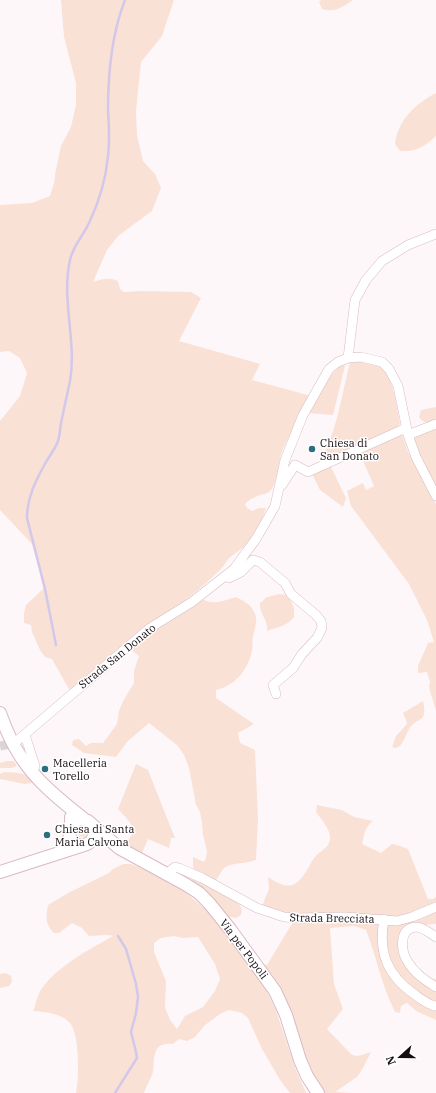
<svg xmlns="http://www.w3.org/2000/svg" width="436" height="1093" font-family="'IBM Plex Serif',serif">
<rect width="100%" height="100%" fill="#fef7fa"/>
<path fill="#f9e1d6" fill-rule="evenodd" d="M61,0H174L162,36L141,62L136,111L137,135L143,161L155,174L161,188L152,211L118,236L107,250L93,282C102,279 109,277 118,281L120,289L124,292L140,291L191,292L201,298L179,341L260,364L252,380L311,396C301,415 289,434 281,454C279,463 276,485 271,490C267,496 253,494 245,504L247,508L252,511L259,508H266L263,517L248,544L229,558L222,568L205,584L174,610L138,632L70,691L52,659L45,657L40,650L32,632L31,625L24,623V613L26,605L44,588L32,544L0,510V421L20,396L27,373L20,358L9,351L0,352V205L32,203L50,196L54,183L56,169L61,146L71,127L76,105V83L64,37Z
M321,0H353C343,7 334,13 322,9L319,2Z
M436,93V136C425,147 415,152 400,151L395,144C398,120 415,104 436,93Z
M357,361C363,362 370,362 376,364C394,372 396,406 400,423L398,427L323,461L321,459C337,432 342,393 350,362Z
M344,363L345,366L333,415L308,413C318,395 327,376 344,363Z
M436,407V422C428,423 424,424 419,417L421,410Z
M436,425V489L424,468L413,440L420,433Z
M400,433L402,435L408,452L436,504V711L430,691L429,686L430,682L427,672L418,673V666L428,643L434,642L427,620L409,584L351,506L347,491L363,483L366,490L374,486L359,452Z
M330,465L346,498L343,507L320,490L312,474Z
M280,594L288,595L294,608V617C287,626 278,627 267,631C269,621 259,614 260,603L267,597Z
M236,597C242,600 250,604 253,610C259,619 255,627 253,636C252,642 253,649 251,655C246,672 234,686 216,690V698L254,724L238,733L240,743L255,750L258,819L256,860C246,864 233,862 224,868C221,871 218,878 215,882L195,872L193,866V857L204,862L206,858L207,851L203,835L202,822L200,812L196,805L189,768L184,755L178,746L149,723L128,741L116,757L84,753L72,745L73,740L79,739L86,746L91,743H103L117,724L119,711L123,701L134,683V671L139,656L131,650L151,631L200,598C214,606 222,601 236,597Z
M423,701C428,725 418,715 409,729C406,735 404,741 400,746L396,748L392,747L396,736L407,724L406,720L403,713Z
M7,761H14L17,766L12,768H0V763Z
M136,764L148,770L175,838H171L169,848L148,839L141,856L124,847C139,826 133,826 118,809Z
M4,772C13,773 30,771 32,783L25,784L0,779V774Z
M317,805L342,810L354,817L373,821C365,827 364,835 362,844L381,853L392,844L400,846L408,849L428,899H433L436,897V924L414,926L400,952L426,977L436,980V1020L416,1011L407,1003L401,1006L400,1013L395,1012C381,984 377,958 366,930L354,926L330,928L334,984L343,1009L327,1029L352,1055L358,1056L371,1052L363,1068L357,1077L335,1092L354,1093H322L318,1088L260,963L267,965L293,922L278,912L262,906L269,889L268,877C286,889 295,890 307,870C310,866 311,861 315,857C320,851 330,847 330,839C331,830 321,819 316,812Z
M77 832a5 5 0 1 1 10 0a5 5 0 1 1-10 0Z
M123,864H131L168,879L186,893L205,909L217,923L265,987L276,1011L296,1070L306,1093H290L280,1080L262,1049L248,1018L242,1013L229,1010L220,1014L205,1025L195,1037L187,1041L179,1039L173,1044C151,1042 155,1058 153,1072C151,1079 146,1086 144,1093H76C79,1079 80,1032 69,1022C60,1013 45,1012 33,1011C35,1007 36,1001 38,996C48,971 90,949 113,936C107,934 96,936 89,936L82,928L72,923L59,933H54C45,924 46,918 48,905L68,893L109,873L113,869ZM174,936L183,938L198,937L215,964L220,979L215,991L203,1007L185,1016L177,1029L170,1020L165,1007L166,981L154,952V943L161,938Z
M193,879H195L238,903L242,909L241,915L236,918L229,917L190,880Z
M6,973L11,976L12,982L9,986L0,988V974Z"/>
<g fill="none" stroke-linecap="round" stroke-linejoin="round">
<path stroke="#d3c8ea" stroke-width="2.5" d="M56,645L45,589L27,518C27,497 36,480 46,462C50,455 55,449 58,441C60,435 60,429 61,423C64,409 67,395 70,381C77,342 61,300 70,260C73,246 83,236 89,223C99,202 106,178 108,156C110,140 109,126 108,110C108,75 112,33 125,0
M115,1093L137,1058L136,1052L131,1032L136,1013L138,997L136,984L126,949L118,936"/>
<path stroke="#dbd4d7" stroke-width="9" stroke-dasharray="9 4.5" stroke-linecap="butt" d="M0,746L10,744L18,741"/>
<g stroke="#d7bac4" stroke-width="10">
<path id="minor" d="M348,358L355,300L366,280L382,261L408,245L436,234
M408,435L436,424
M282,485L295,465L308,472L406,428
M229,578L241,572L253,560L260,562L285,583L291,594L316,615L321,621L322,628L317,638L302,654L293,668L273,685L276,694
M25,735L35,766L32,772
M18,740L150,628L192,602L234,569L256,539L275,506L285,460L303,415L329,369L338,362L348,358L361,357L382,362L389,369L398,386L408,435L416,457L436,496
M167,873L175,867L179,868L202,878L257,908L284,917L297,918L345,917L397,921L412,917L436,907
M384,919C378,952 387,975 414,994C421,999 428,1005 436,1006
M436,937C431,934 423,927 416,927C398,928 401,952 408,962C415,974 425,980 436,987"/>
</g>
<g stroke="#d7bac4" stroke-width="14">
<path id="secondary" d="M0,713C6,730 13,746 23,760C39,784 63,802 85,820
M71,817C72,824 68,830 70,837C76,853 100,844 93,826
M71,826L77,820L81,819L88,821L119,848L185,884L199,893L209,903L230,929L275,991L286,1015L300,1060L307,1076L318,1093
M0,872L84,845"/>
</g>
<use href="#minor" stroke="#fff" stroke-width="9"/>
<use href="#secondary" stroke="#fff" stroke-width="12"/>
</g>
<g fill="#2d6e81" stroke="#fff" stroke-width="1.5">
<circle cx="312" cy="449" r="4"/>
<circle cx="45" cy="769" r="4"/>
<circle cx="47" cy="835" r="4"/>
</g>
<g text-anchor="middle" stroke-width="3" stroke-linejoin="round" paint-order="stroke">
<g font-size="11" fill="#160d10" stroke="#fff" text-anchor="start">
<text x="320" y="447">Chiesa di<tspan x="320" dy="13">San Donato</tspan></text>
<text x="53" y="767">Macelleria<tspan x="53" dy="13">Torello</tspan></text>
<text x="55" y="833">Chiesa di Santa<tspan x="55" dy="13">Maria Calvona</tspan></text>
</g>
<g font-size="11" fill="#160d10" stroke="#fff">
<text transform="translate(117 656) rotate(-39)" y="4">Strada San Donato</text>
<text transform="translate(332 918) rotate(1)" y="4">Strada Brecciata</text>
<text transform="translate(244 949) rotate(53)" y="4">Via per Popoli</text>
</g>
</g>
<g transform="translate(400 1057) rotate(249)" stroke="#ffffff" stroke-width="3" paint-order="stroke">
<path d="M0-3L7 15L0 10L-7 15Z" fill="#160d10"/>
<text y="-6" font-size="11" font-weight="bold" text-anchor="middle" fill="#160d10">N</text>
</g>
</svg>
